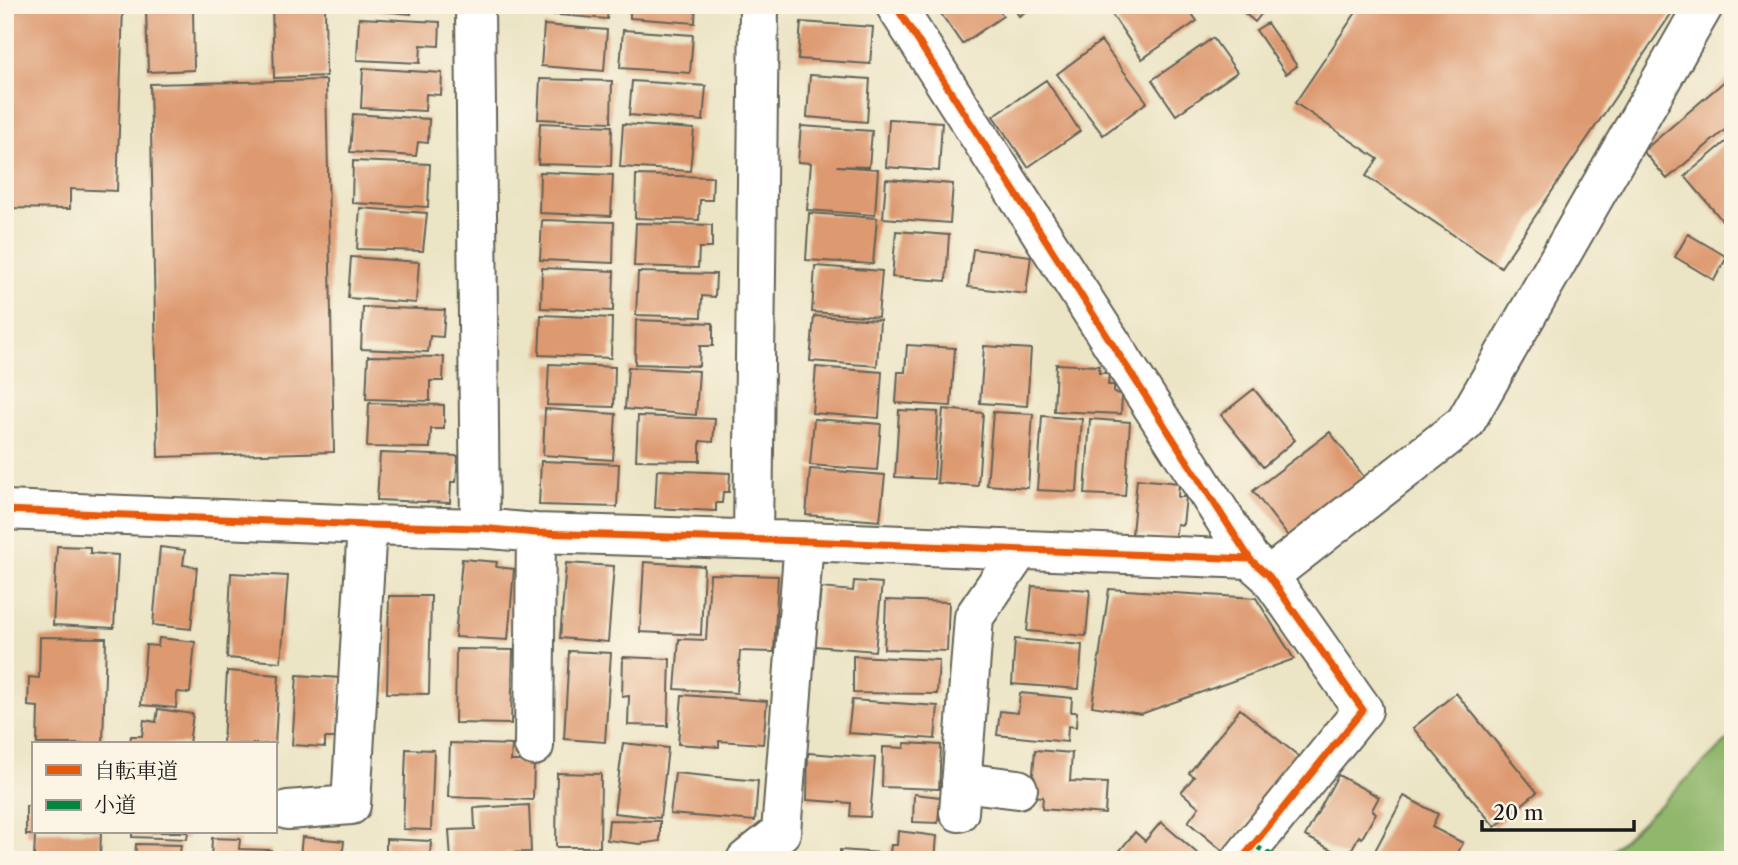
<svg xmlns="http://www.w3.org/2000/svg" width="1738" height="865" font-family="'Libre Caslon Text','Noto Serif JP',serif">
<rect width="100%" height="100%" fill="#fcf5e5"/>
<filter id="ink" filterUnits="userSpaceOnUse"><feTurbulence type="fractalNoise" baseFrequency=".0143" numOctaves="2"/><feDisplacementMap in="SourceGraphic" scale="14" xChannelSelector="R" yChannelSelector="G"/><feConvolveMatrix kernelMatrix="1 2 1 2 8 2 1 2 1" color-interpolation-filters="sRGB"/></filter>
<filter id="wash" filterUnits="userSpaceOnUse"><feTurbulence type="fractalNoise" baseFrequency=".00686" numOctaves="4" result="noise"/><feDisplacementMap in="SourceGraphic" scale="28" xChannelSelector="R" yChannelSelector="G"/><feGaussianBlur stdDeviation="1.57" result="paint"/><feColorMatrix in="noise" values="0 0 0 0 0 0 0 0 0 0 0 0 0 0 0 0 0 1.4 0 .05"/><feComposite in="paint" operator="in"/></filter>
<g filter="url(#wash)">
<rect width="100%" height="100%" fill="#ebe4c5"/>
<path fill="#90b76c" stroke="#566a44" stroke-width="2" d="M1733,735V860H1602Z"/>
<g id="blocks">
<path fill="#dd9970" d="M5,5H123L117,191L70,189V209L5,208Z
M272,5H325L326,76L274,78Z
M342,5H412L411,14L342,7Z
M536,5H608L607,19L535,13Z
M630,5H696L695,23L630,18Z
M812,5H836V9L812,7Z
M946,5H995L1003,16L962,44L939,11Z
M1012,5H1035L1019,16Z
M1110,5H1186L1197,21L1142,59L1107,7Z
M1245,5H1268L1255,22L1241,10Z
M1361,5H1677L1501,267L1366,176L1378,159L1295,103Z
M193,9L194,70L148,72L146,10Z
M359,18L440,22L439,46L421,45L420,63L357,60Z
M801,22L873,27L870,64L798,59Z
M1267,23L1297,66L1286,74L1256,30Z
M544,25L607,30L604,71L541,66Z
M623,30L693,35L690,73L620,68Z
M1213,38L1237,72L1176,115L1152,80Z
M1101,41L1147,102L1103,135L1057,74Z
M363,68L442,73L441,95L426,94L425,111L361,108Z
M1733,74V123L1667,179L1643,151Z
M810,75L870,79L867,122L807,117Z
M540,79L612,81L611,122L538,119Z
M326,80L334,452L158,457L150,84Z
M1046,80L1080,131L1028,167L993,116Z
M632,81L706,86L703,121L629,115Z
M353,114L429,119L428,143L418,142L416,156L350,152Z
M889,119L942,122L939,171L886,167Z
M540,123L612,126L611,166L538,164Z
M623,124L694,129L690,171L620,167Z
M801,126L872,131L869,167L837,166L878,169L875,215L807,210L811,163L798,162Z
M1729,139L1733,143V218L1725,224L1685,176Z
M353,161L430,164L428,207L352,203Z
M540,172L613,175L611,216L539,213Z
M636,175L713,177L712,200H700L699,220L635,218Z
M886,179L953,184L950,223L883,218Z
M360,208L427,213L423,251L357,249Z
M809,213L877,218L873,264L806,260Z
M542,220L614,222L613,263L540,260Z
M636,223L712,225V248H699L698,268L634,266Z
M896,231L949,235L946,281L892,277Z
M1688,234L1727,257L1714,280L1675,257Z
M973,249L1031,256L1026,294L968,287Z
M351,257L419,262L416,303L348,298Z
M815,266L882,271L878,317L812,312Z
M542,268L614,271L613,311L541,308Z
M638,272L716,274L715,297L702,296L701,317L636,315Z
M363,307L445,310L443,337L430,336L428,352L361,349Z
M541,315L612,318L611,358L539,355Z
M814,316L880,320L877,366L810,361Z
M636,320L713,323V346H700L699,366L635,364Z
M907,345L955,348L951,406L896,403L898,372H905Z
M984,346L1031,349L1027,406L980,403Z
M368,356L444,357L443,381H430V401L366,399Z
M549,364L615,367L614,407L547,405Z
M1056,364L1099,366V373H1109L1108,385H1114V393L1122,394L1121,414L1054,411Z
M628,367L699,371L696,415L625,409Z
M816,367L882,372L879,418L812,413Z
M1254,389L1295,440L1263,467L1221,415Z
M369,403L444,405V429H431L430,448L367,447Z
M545,409L616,414L613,460L543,455Z
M943,409L983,413L978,486L937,483Z
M899,410L938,412L934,479L895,477Z
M993,412L1033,414L1028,488L987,485Z
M638,416L715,419L713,442L700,441V461L636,460Z
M1042,416L1082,419L1077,492L1037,490Z
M814,419L881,424L877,470L810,465Z
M1090,419L1130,422L1125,496L1085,494Z
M1330,432L1364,477L1288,536L1253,491Z
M380,453L458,456L456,482H451L450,503L377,500Z
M541,461L619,464L617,507L539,505Z
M810,469L885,475L880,521L806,515Z
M657,470L730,473L729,492H723L722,503H716V511L655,508Z
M1137,479L1179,483L1178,497H1186L1183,525L1177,524L1175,538L1132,534Z
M57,546L90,547V553L118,555L114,628L53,625Z
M160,547L185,550L183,565L197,567L191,629L153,625Z
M462,559L497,562L496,567L514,569L508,640L455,637Z
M644,562L704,566L701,635L640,632Z
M566,563L614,566L608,642L560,638Z
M231,573L288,576L281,662L227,658Z
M710,574L778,576L774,652L740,651L737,693L675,689L679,639L706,640Z
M854,581L882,583L875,651L815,646L821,588L853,591Z
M1032,586L1090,590L1086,636L1027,631Z
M1109,589L1256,598L1294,659L1141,714L1092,706Z
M389,596H431L429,694L387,693Z
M886,600L949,602L947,651L884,649Z
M40,637L106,638L103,744H37L38,707L28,706L29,677L39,678Z
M159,638L195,642L190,693L177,692L176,708L141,705L146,645L158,646Z
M1015,639L1082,645L1079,689L1012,684Z
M456,649L513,650L511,724L455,723Z
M569,651L611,653L605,742L564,739Z
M853,656L939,660L937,694L853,693Z
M623,657L670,659L668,726L628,725L629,696L622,697Z
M227,671L279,675L275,744H223Z
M297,675L341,678L337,738H325V747L292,745Z
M1020,693L1072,698L1071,712H1077L1076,727L1068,726L1067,742L997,735L1000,711L1018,713Z
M1456,693L1537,792L1495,827L1413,728Z
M682,695L767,701L763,744L719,741V747L678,744Z
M852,700L938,706L935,739L848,733Z
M158,709L193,714L189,744H130L131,736H142L144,720L156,722Z
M1240,709L1301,758L1224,852L1188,822L1199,807L1181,792L1194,777L1189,773Z
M450,743L512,745L511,761H534L533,800L448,797Z
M623,743L668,748L660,818L614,813Z
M905,743L941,745L939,789L882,787L883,747L904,748Z
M406,749L434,750L431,830L403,829Z
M1035,750L1072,753L1070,781L1107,783L1105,814L1042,809L1043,797L1031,796Z
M808,753L875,758L870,817L850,816L851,803L807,800Z
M557,773L601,774L600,847H556Z
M675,773L758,781L755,821L670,814Z
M1338,775L1379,797L1372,810L1376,813L1362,838L1359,836L1347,858L1305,836Z
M914,794L940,797L938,823L913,822Z
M1404,796L1438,814L1432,827L1463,843L1454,860H1370Z
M529,805L531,852L505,853V860H451L449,830L475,829L474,808Z
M26,806H33V832H101L100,860H34L35,835H26Z
M609,820L660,821V841L640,844L607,840Z
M1161,822L1205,860H1112L1135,832L1145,841Z
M898,831L937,836L935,860H889L891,845H897Z
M132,832H188L187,839L132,837Z
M302,837L344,841L342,860H283L284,854L300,856Z
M212,838L240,839L239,849L271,850V860H211Z
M386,839L431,841L430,860H386Z
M136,844L181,845L179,860H135Z
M840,850L881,853L880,860H840Z
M561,854L613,858V860H561Z
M960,856L981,858V860H959Z"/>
</g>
</g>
<g filter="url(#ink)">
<use href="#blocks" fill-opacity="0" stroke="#646257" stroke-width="2"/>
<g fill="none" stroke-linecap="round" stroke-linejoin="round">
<g stroke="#646257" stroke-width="42">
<path id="minor" d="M475,5L480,528
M895,5L1250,559L1269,576L1363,710L1241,860
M5,510L367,525L480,528L536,533L804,541L1250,559
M753,539L759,5
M1269,576L1465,423L1704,5
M534,746L536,533
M961,782L1018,789
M288,810L351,805L367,525
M959,812L974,617L1020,550
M746,860L781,832L804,541"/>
</g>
<use href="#minor" stroke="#fff" stroke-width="38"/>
<path stroke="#00873e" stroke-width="5" stroke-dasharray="10 5" stroke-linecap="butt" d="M1253,845L1281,860"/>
<g stroke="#fcf5e5" stroke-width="11">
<path id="cycleway" d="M895,5L1250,559L1269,576L1363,710L1241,860
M5,510L367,525L480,528L536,533L804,541L1250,559"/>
</g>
<use href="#cycleway" stroke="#e8590c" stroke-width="7"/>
</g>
</g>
<rect width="1738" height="865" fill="none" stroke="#fcf5e5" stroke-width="28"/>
<rect x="32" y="742" width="245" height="91" fill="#fcf5e5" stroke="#a29e95" stroke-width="2"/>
<rect x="46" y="765" width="35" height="10" fill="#e8590c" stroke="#a29e95" stroke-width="2"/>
<text x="94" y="778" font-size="21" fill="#1c1c1c">自転車道</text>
<rect x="46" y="800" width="35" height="10" fill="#00873e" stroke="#a29e95" stroke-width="2"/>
<text x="94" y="812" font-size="21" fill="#1c1c1c">小道</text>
<path d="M1482 820v10h152v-10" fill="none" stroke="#1c1c1c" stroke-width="3.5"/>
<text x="1493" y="820" font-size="21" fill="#1c1c1c" stroke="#fcf5e5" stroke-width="5" paint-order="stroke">20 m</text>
</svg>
